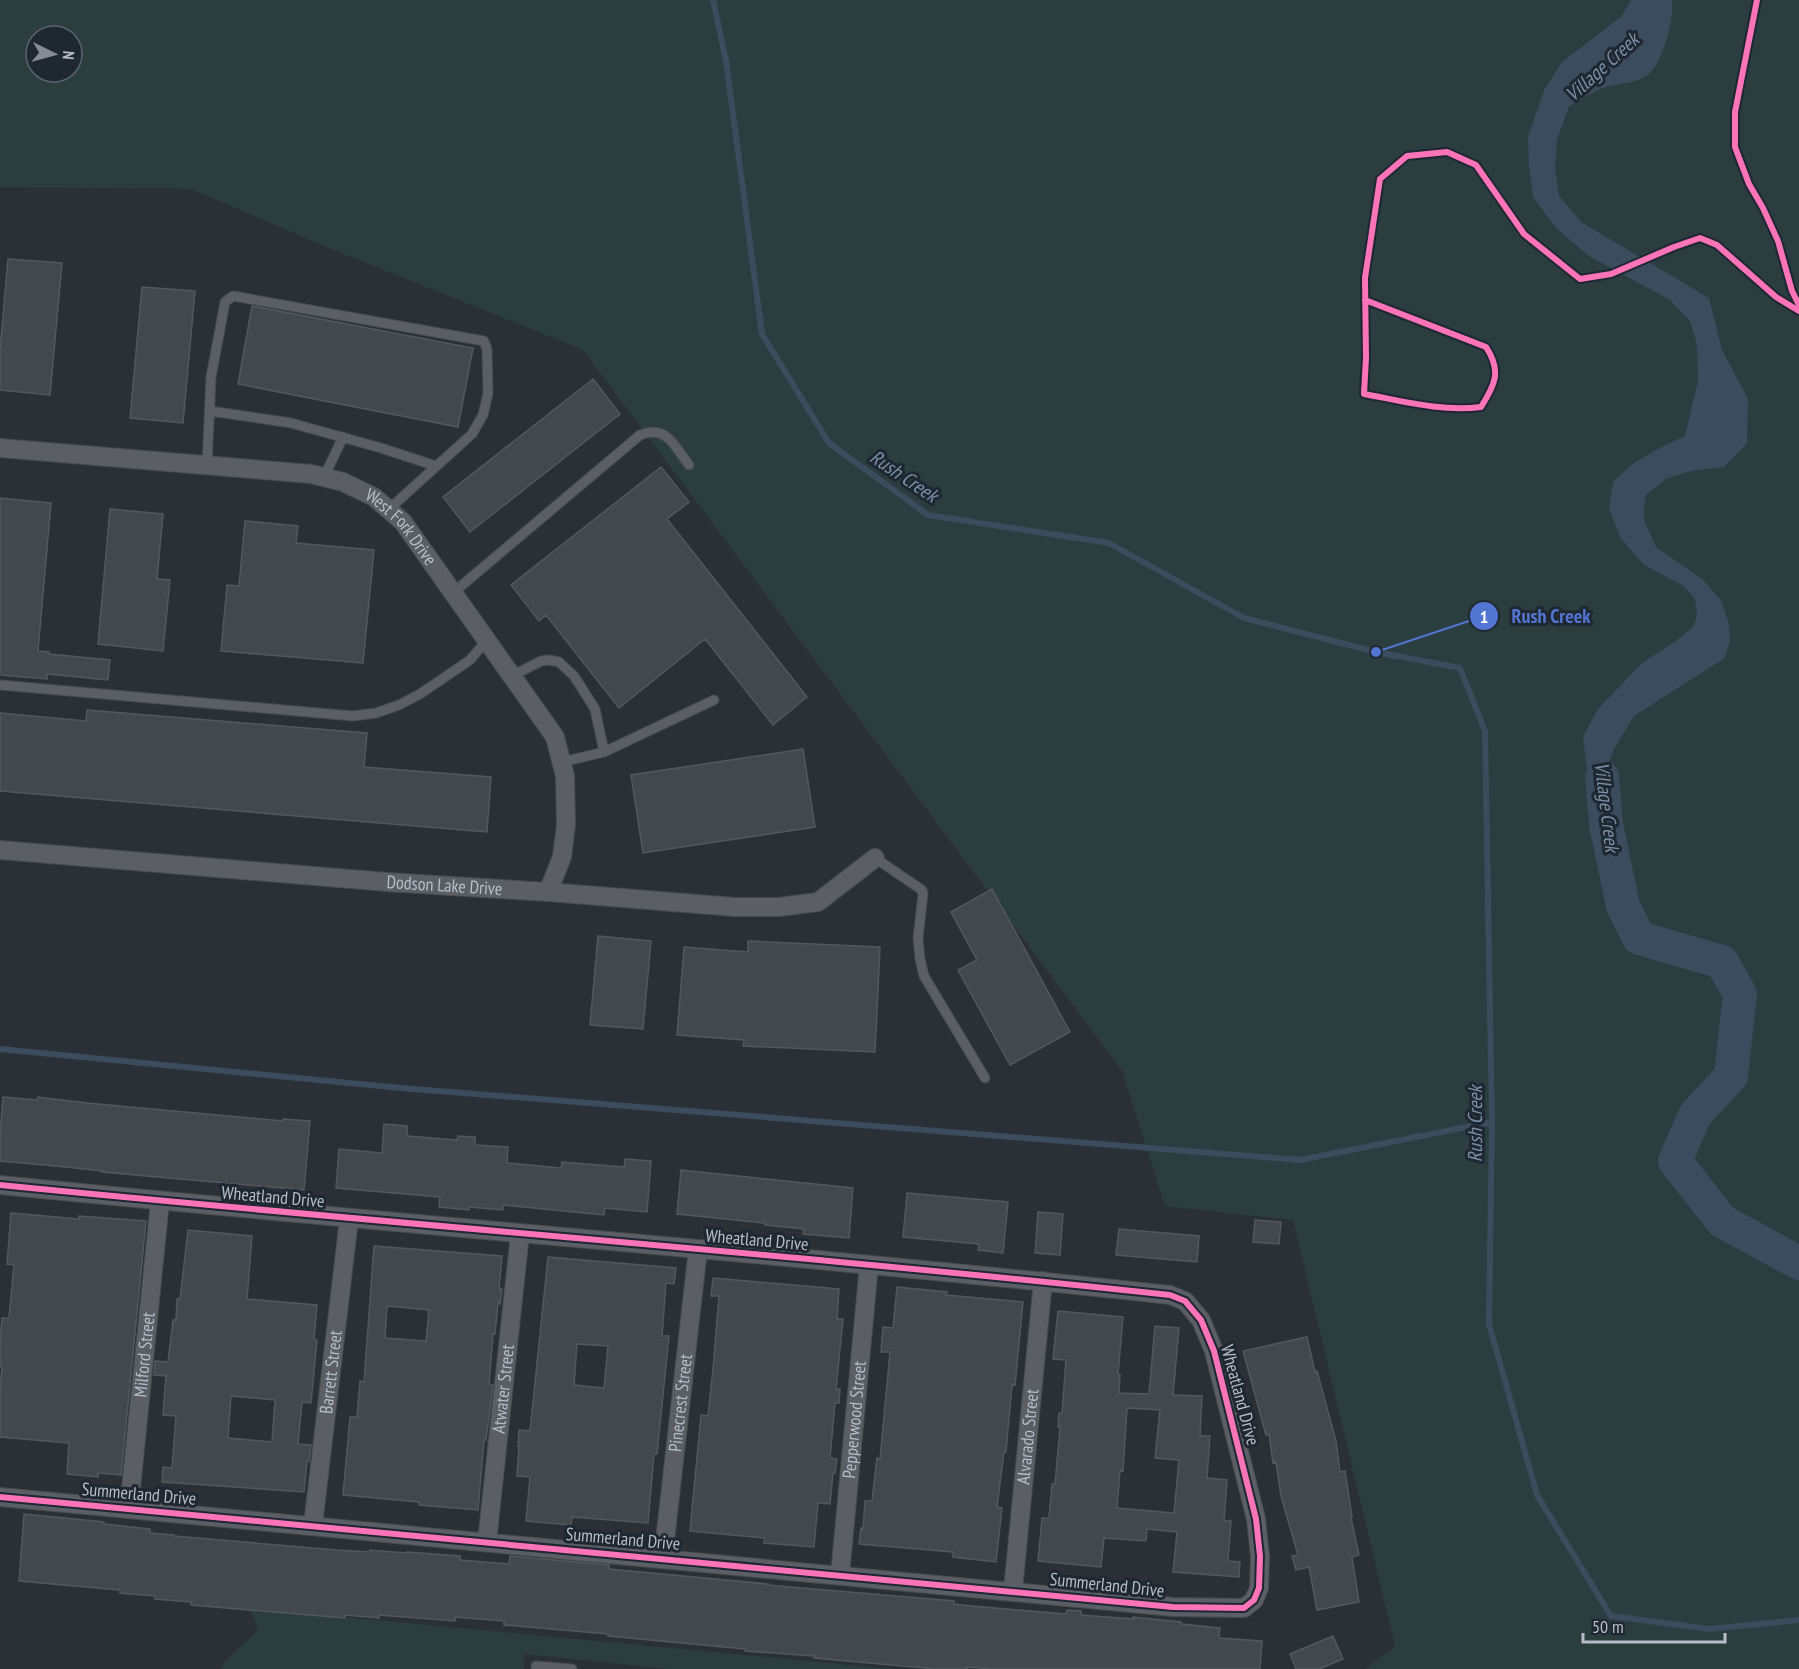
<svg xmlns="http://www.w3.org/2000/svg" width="1799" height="1669" font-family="'PT Sans Narrow',sans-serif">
<rect width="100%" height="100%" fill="#2b3036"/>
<path fill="#2b3d3e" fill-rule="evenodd" d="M0,0H1799V1669H1365L1395,1646L1293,1220L1165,1206L1122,1071L583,350L331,249L191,189L0,187ZM36,36H72V72H36Z
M250,1608L894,1669H668L525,1654L524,1669H221L225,1661L258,1630Z"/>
<path fill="#3b4c5f" d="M1631,0H1672C1674,19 1663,65 1646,76C1636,83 1618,84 1606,87C1593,91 1581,100 1569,106L1557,140L1555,168L1559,196L1581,222L1709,298L1722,350L1748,399L1747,443L1724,467L1691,471L1667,478L1646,495L1644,509V520L1656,547L1702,579L1721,600L1729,625L1730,641L1725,658L1634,716L1614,749L1605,775L1606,824L1586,764L1583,736L1598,709L1642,663L1676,641L1693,627L1697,615L1695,599L1684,586L1644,565L1620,537L1609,508L1613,482L1632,464L1665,445L1685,436L1698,381L1697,344L1690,321L1670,300L1589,256L1555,227L1533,197L1529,167L1528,137L1544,90L1562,62L1622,16Z"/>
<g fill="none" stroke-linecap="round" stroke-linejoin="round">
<path stroke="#3b4c5f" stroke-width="6" d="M713,0L726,61L762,334L829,443L928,515L1109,543L1244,618L1376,652L1460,668L1485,731L1492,1122L1489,1324L1537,1495L1611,1616L1709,1629L1799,1620
M0,1049L401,1088L1300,1160L1492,1122"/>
<path stroke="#3b4c5f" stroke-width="34" d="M1602,777L1606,824L1623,906L1639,938L1722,962L1740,994L1731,1076L1695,1115L1675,1161L1722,1221L1799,1263"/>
</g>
<path fill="#43484d" stroke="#53585e" stroke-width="1.5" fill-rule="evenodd" d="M8,259L62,263L50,395L0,390V351Z
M142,287L195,291L183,423L130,418Z
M252,306L473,348L458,427L238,384Z
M593,379L620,414L470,532L443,497Z
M661,467L689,502L667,519L807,697L773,725L705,639L619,708L546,615L539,621L511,585Z
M0,498L51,503L38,651L49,652V654L110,660L108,680L47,674V679L0,675Z
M110,509L163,514L157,579L170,580L163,651L98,644Z
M245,521L298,526L296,543L374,550L363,663L221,651L227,585L239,586Z
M87,710L367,733L364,767L491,777L487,832L0,791V713L86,721Z
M803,749L815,827L643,853L631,775Z
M992,889L1070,1032L1010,1065L958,970L977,960L951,912Z
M598,936L651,941L643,1029L590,1025Z
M748,941L880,947L875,1052L743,1046L744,1040L677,1035L684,947L748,952Z
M3,1097L37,1100L38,1097L87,1103L283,1121V1119L310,1121L304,1190L102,1172V1171L66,1167L0,1161V1135Z
M384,1124L407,1126V1136L457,1140L458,1136L475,1137V1145L508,1147L507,1163L561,1168L562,1162L624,1167L625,1159L651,1161L647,1212L605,1208L604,1215L503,1205V1210L469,1207V1210L439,1207L440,1197L336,1188L339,1149L382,1153Z
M681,1170L853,1188L849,1238L803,1234L804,1229L765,1225V1223L677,1214Z
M907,1193L1008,1202L1003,1253L978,1250L979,1244L903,1237Z
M1038,1212L1063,1214L1060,1255L1035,1253Z
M11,1213L79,1219V1216L146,1221L121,1475L98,1473V1477L67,1474L69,1443L0,1437V1389L2,1367H0V1342L2,1318H9L14,1265L7,1264Z
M1255,1220L1281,1222L1279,1244L1253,1242Z
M1119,1229L1199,1236L1197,1262L1116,1255Z
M188,1230L252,1236L247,1299L317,1305L314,1339L317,1340L311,1403L302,1402L298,1444L311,1445L309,1461H307L304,1492L162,1482L163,1467L172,1468L176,1416L163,1415L166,1376L154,1375L155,1361L168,1362L173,1320H176L177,1299H180ZM231,1396L275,1400L272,1442L228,1438Z
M374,1246L502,1256L499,1289H502L500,1304L498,1303L495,1334H493L489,1384L493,1385L486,1440H484L478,1510L419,1505V1502L343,1495L350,1417H357L360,1381L364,1382ZM387,1306L429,1310L426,1341L385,1338Z
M548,1257L676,1268L674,1284L666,1283L662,1336H669L657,1454H654L648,1523L572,1517L571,1525L526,1521L530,1477L517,1476L519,1446H518L519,1430L530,1431ZM577,1344L608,1346L604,1388L574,1385Z
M713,1278L839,1289L837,1319H843L836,1389H840L839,1403H835L830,1458L837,1459L835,1473H833L830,1504L818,1503L814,1547L764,1543L765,1538L690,1531L701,1415L708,1416L713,1369L719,1296H711Z
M897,1287L947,1292L946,1295L1023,1302L1015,1385L1012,1384L1006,1452H1004L997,1507L1002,1508L996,1562L953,1557V1552L859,1544L861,1528L863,1529L865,1501H872L877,1458L880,1459L890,1352H881L883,1327L893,1328Z
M1058,1311L1123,1317L1118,1374L1120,1375L1119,1393L1149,1394L1155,1326L1179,1328L1173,1395L1202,1396L1200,1436H1210L1207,1478L1227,1480L1224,1521H1231L1228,1561L1240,1562L1239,1577L1173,1572L1177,1532L1147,1529L1146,1541L1104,1538L1101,1567L1038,1561L1042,1518H1049L1052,1484H1055L1060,1428L1058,1427L1059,1413H1062L1066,1360L1053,1359ZM1127,1408L1160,1410L1155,1458L1179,1460L1174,1513L1117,1508L1120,1470L1123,1471Z
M1307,1337L1315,1372L1317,1371L1336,1441L1340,1472L1345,1471L1352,1517L1351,1518L1359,1555L1352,1557L1359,1602L1317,1610L1309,1567L1296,1570L1292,1556L1298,1555L1281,1496L1276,1462L1273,1463L1269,1434L1266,1435L1243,1351Z
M24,1514L104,1522V1524L150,1529V1533L174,1535V1536L336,1550L370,1552V1550L407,1553V1552L460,1556V1560L509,1564L510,1556L609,1565V1569L768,1584L767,1585L954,1601V1604L972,1606L1066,1614L1067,1610L1081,1611V1615L1133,1619V1617L1181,1622V1624L1220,1628L1219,1638L1262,1641L1260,1669H994L967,1667V1669H936L814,1658V1656L745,1651V1649L608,1636V1634L504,1625V1621L455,1617V1621L379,1615V1618L345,1615V1618L191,1605V1602L155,1599V1596L120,1593V1590L19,1581Z
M1333,1636L1343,1659L1319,1669H1296L1290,1654Z"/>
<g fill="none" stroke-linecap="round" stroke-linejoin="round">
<g stroke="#474b4f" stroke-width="11">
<path id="service" d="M210,411L291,423L381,448L436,466
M207,465L211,377L225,302L233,296L484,341L487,349L488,394L483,415L472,434L388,510
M324,477L343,437
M454,592L640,435C667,424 675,447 689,465
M512,676L541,661L549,660L559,662L574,676L595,709L604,752
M0,685L353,716L376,713L399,705L420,694L470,660L487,640
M562,762L604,752L714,700
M875,858L922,890L923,894L918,938L920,959L924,976L985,1078
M536,1669V1666L572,1669"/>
</g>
<g stroke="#474b4f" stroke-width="20">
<g id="minor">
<path id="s1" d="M0,448L311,474L343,482L374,497L403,522L555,737L565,776L566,825L562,857L548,892"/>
<path id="s2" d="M0,850L387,882L548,892L735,907H779L818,902L875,858"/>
<path d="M0,1185C390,1224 781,1253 1170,1295L1185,1301L1201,1320L1214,1351L1256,1519L1260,1556L1259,1588L1254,1600L1244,1608L1173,1607L0,1497"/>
<path id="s3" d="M129,1508L160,1201"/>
<path id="s4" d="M313,1525L349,1219"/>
<path id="s5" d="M487,1542L520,1234"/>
<path id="s6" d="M663,1558L698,1249"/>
<path id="s7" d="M840,1575L869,1265"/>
<path id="s8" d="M1013,1590L1043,1281"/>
</g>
</g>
<use href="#service" stroke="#5b5f65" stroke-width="9"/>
<use href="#minor" stroke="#5b5f65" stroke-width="18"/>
<g stroke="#1f2731" stroke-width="10">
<path id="cycleway" d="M1757,0L1735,112V147L1749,184L1763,208L1778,241L1792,291L1799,305
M1365,300L1486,347C1502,371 1495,385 1481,407C1442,412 1402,401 1364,394L1366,358L1365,278L1380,179L1407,156L1447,152L1476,165L1524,234L1580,279L1611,274L1674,247L1700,238L1717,245L1776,297L1799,311
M0,1185C390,1224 781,1253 1170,1295L1185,1301L1201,1320L1214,1351L1256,1519L1260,1556L1259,1588L1254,1600L1244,1608L1173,1607L0,1497"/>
</g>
<use href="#cycleway" stroke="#fb73b8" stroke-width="6"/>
</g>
<g text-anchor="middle" stroke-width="6" stroke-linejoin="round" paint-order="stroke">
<g font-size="18" fill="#b6bdc7" stroke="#1f2731">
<text dy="6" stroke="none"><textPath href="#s1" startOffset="420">West Fork Drive</textPath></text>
<text dy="6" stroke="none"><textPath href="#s2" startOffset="446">Dodson Lake Drive</textPath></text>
<text transform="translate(273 1197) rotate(5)" y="6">Wheatland Drive</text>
<text transform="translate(757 1240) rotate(5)" y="6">Wheatland Drive</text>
<text dy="6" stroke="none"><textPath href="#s3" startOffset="154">Milford Street</textPath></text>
<text dy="6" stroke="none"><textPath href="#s4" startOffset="154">Barrett Street</textPath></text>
<text dy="6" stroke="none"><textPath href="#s5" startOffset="154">Atwater Street</textPath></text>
<text transform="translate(1240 1395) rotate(75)" y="6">Wheatland Drive</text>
<text dy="6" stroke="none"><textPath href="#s6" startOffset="156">Pinecrest Street</textPath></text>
<text dy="6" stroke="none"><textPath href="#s7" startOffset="156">Pepperwood Street</textPath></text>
<text dy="6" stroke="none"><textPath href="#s8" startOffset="154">Alvarado Street</textPath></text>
<text transform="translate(139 1494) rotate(5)" y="6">Summerland Drive</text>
<text transform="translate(623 1539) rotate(5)" y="6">Summerland Drive</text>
<text transform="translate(1107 1585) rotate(6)" y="6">Summerland Drive</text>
</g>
<g font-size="20" font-style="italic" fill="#798fa8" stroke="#1f2731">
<text transform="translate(1602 67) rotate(-42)" y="7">Village Creek</text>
<text transform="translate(904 476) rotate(34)" y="7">Rush Creek</text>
<text transform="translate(1607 807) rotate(83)" y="7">Village Creek</text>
<text transform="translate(1475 1124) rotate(-90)" y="7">Rush Creek</text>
</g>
</g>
<path fill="none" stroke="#5375d2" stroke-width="2" d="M1376 652L1484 616"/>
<g fill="#5375d2" stroke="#1f2731" stroke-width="2">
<circle cx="1376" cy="652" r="6"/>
<circle cx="1484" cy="616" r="15"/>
</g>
<g font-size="18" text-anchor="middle" font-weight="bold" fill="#fff">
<text x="1484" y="623">1</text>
</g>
<g font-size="20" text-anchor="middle" font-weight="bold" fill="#5375d2" stroke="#1f2731" stroke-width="6" stroke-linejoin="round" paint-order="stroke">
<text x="1551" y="623">Rush Creek</text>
</g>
<g transform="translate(54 54) rotate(95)"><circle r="28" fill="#1f2731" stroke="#5b636d" stroke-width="1.5"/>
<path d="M0-4.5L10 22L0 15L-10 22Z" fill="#858c94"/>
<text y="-9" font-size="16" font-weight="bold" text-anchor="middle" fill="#b6bdc7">N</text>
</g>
<path d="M1583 1633v9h142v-9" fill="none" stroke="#b6bdc7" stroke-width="3"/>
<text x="1592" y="1633" font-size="18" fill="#b6bdc7" stroke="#1f2731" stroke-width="4.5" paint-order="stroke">50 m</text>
</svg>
